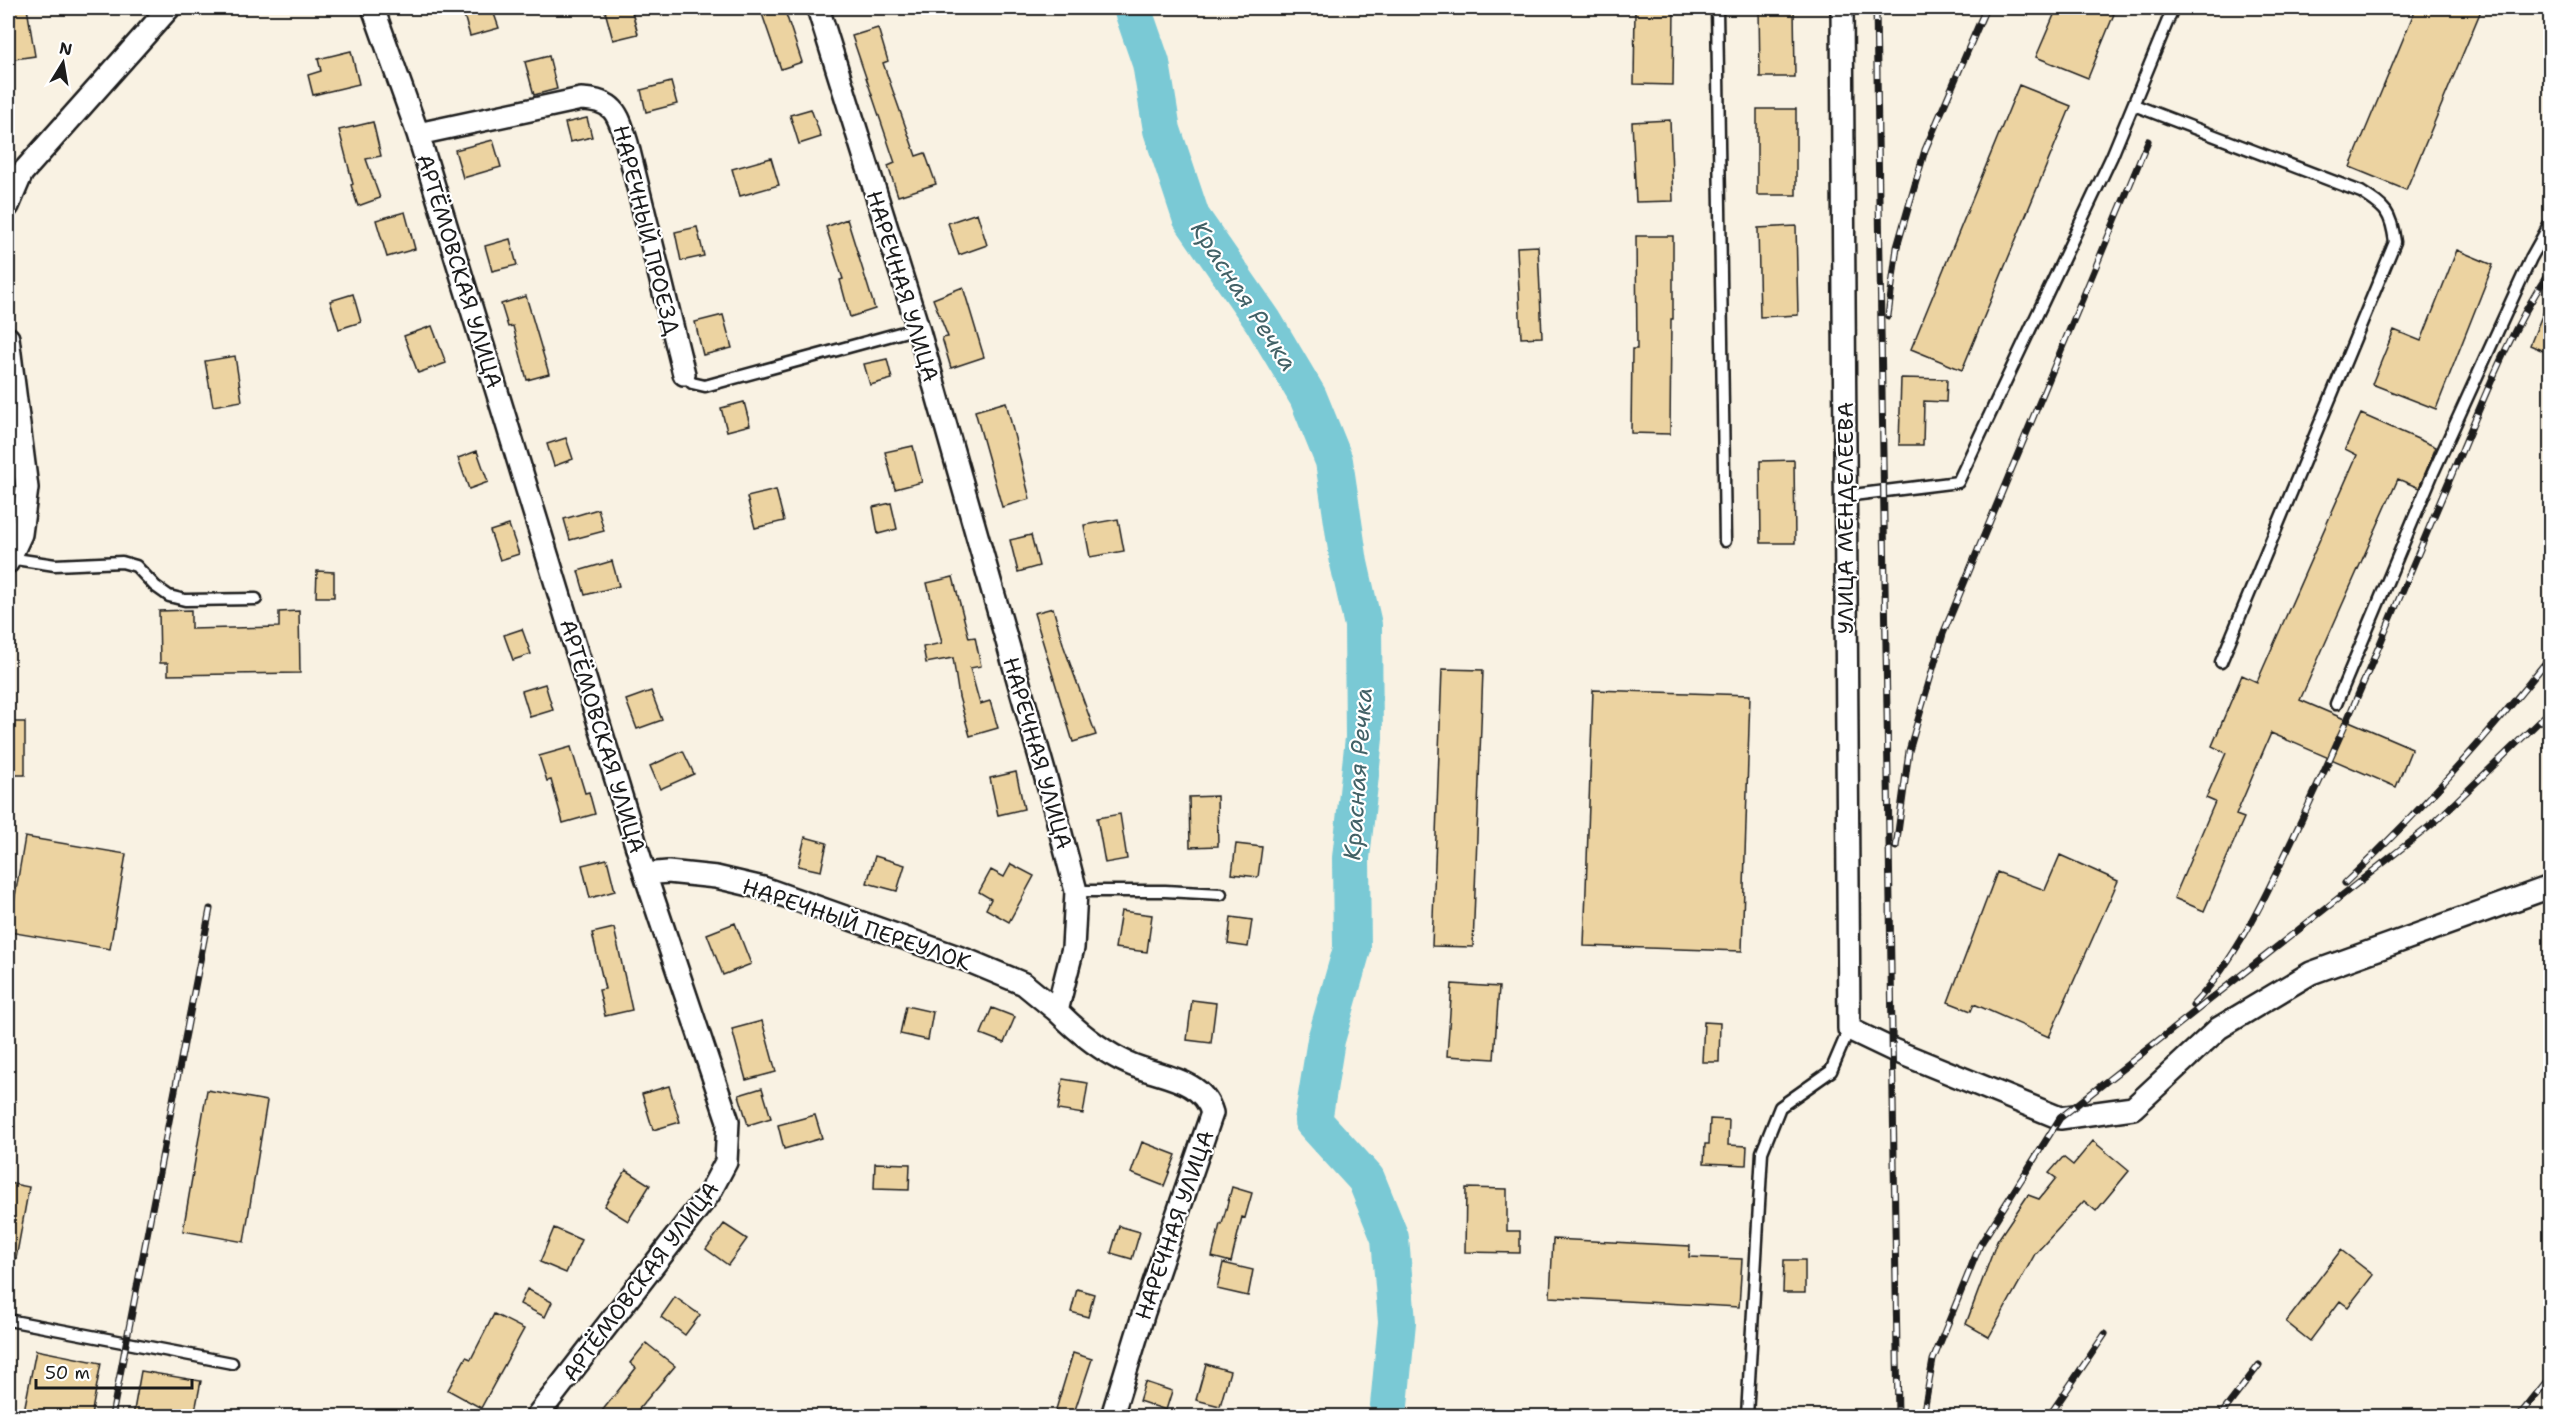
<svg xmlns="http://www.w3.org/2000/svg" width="2558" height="1424" font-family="'Shantell Sans',sans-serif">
<rect width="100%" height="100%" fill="#f9f2e3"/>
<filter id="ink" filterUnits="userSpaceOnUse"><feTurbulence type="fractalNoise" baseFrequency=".0167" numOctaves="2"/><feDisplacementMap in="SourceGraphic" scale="12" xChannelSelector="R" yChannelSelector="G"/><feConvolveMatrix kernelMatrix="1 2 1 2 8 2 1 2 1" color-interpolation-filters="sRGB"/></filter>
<g filter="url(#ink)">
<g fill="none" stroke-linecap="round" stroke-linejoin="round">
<path stroke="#7ac9d5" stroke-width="38" d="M1132,8L1151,63L1162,130L1191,217L1263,321L1308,397L1334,461L1349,563L1363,625L1364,738L1351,858L1352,949L1326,1040L1313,1121L1366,1179L1390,1238L1397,1322L1388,1416"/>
</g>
<path fill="#ecd3a1" stroke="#1c1c1c" stroke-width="1.5" d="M8,8H27L35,56L8,60Z
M462,8H492L499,28L470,36Z
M617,8H631L638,34L613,40L605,11Z
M760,8H784L802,62L781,69Z
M1635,8H1674L1673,85L1634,84Z
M1759,8H1794L1795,77H1760Z
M2057,8H2098L2114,14L2088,78L2036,57Z
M2416,8H2482L2406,190L2350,167Z
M878,28L888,61L883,63L916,156L925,153L936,184L898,196L888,166L895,163L852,36Z
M351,51L359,84L313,95L308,75L321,71L318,59Z
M549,56L557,89L534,95L525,62Z
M671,82L677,104L646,112L641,90Z
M2019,85L2071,106L1962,370L1911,349Z
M811,109L821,137L799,144L790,115Z
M1757,109H1796V195H1757Z
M587,118L592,137L570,142L565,123Z
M1670,120L1673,201L1636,202L1632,122Z
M373,122L381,156L366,159L380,198L358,206L351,185L353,184L339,130Z
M493,140L501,167L463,178L455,150Z
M771,158L779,185L740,196L732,169Z
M405,212L415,249L387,257L376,220Z
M977,213L987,245L959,255L948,223Z
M847,219L875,309L850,317L840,280L843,279L826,227Z
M1796,226L1798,315L1760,317L1758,228Z
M697,227L704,256L681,261L675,232Z
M1636,236H1673V319H1671L1670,434L1631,433L1632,349H1637Z
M510,239L517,265L492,271L485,246Z
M1538,246L1542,337L1521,338L1517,247Z
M2457,250L2493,265L2436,409L2372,384L2394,330L2421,341Z
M963,287L984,357L951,368L942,338L948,337L933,299Z
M353,294L361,322L339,329L330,301Z
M526,296L549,374L527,380L513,326L508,327L501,304Z
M2550,296V354L2530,345Z
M723,315L732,348L703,355L695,322Z
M432,326L446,363L418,373L404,336Z
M235,356L242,401L213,406L205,361Z
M887,359L892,379L870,385L864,364Z
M1901,378L1947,379L1946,402L1924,401L1923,445H1899Z
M744,402L750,425L727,431L721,408Z
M1006,402L1030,499L1002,507L975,411Z
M2361,414L2436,447L2419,488L2398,479L2300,700L2412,748L2396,787L2271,733L2236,815L2244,818L2204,911L2174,898L2215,802L2206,798L2226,753L2212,746L2242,675L2257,682L2357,455L2345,449Z
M566,438L573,459L554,466L547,444Z
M913,446L922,482L895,489L885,452Z
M477,451L488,482L469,489L458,458Z
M1794,460L1795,543H1761L1760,461Z
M776,490L784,521L755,528L747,497Z
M891,503L897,529L878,534L873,507Z
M598,509L604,531L570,540L564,519Z
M1118,519L1124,551L1090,557L1084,525Z
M509,525L519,554L500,560L490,531Z
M1031,535L1039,566L1018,572L1010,540Z
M612,561L619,586L585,595L578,571Z
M317,571L334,572V597H316Z
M953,577L969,638L975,637L981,666L970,668L980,704L990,701L998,728L970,736L959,697L953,658L926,663L923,647L942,643L927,583Z
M1053,608L1064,647L1096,735L1073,742L1034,613Z
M191,610V629L279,627V612L299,611L300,673L168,675V663H160L159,611Z
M522,629L531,654L513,660L504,635Z
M1442,669L1483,670L1473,947L1432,946Z
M545,684L553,710L530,717L522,691Z
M1593,690L1750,695L1742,951L1584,946Z
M651,691L662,720L637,729L626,700Z
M8,722H25V775H8Z
M571,747L585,793L589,792L595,814L563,823L551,780L547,781L539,756Z
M683,751L694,774L660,789L650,766Z
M1016,772L1024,809L998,815L990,778Z
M1217,796L1218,846L1190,847L1189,797Z
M1120,814L1127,859L1105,863L1097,818Z
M25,837L126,854L110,949L9,932Z
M805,837L827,843L821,871L798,866Z
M1236,844L1262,847L1258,877L1232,874Z
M2060,855L2118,881L2049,1037L1974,1004L1971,1011L1948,1002L1997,872L2045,890Z
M875,856L905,865L897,891L867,883Z
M607,859L615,891L590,898L582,865Z
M1011,864L1034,876L1009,922L986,909L991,899L979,892L991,870L1004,877Z
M1121,911L1152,915L1147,952L1115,948Z
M1231,917L1252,920L1248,947L1228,944Z
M735,923L751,964L723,975L707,934Z
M614,928L632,1010L605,1016L599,990L605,989L592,933Z
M1452,984L1499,987L1494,1059L1447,1056Z
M1192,1000L1216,1003L1211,1043L1187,1040Z
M906,1006L933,1012L928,1040L900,1034Z
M992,1008L1015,1017L1004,1043L981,1034Z
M762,1021L776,1072L746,1080L732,1029Z
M1704,1022L1720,1023L1719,1062H1702Z
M1063,1079L1088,1083L1083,1114L1058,1110Z
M669,1086L680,1122L653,1130L642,1094Z
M762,1088L771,1118L748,1125L739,1095Z
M207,1090L267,1101L244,1242L183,1231Z
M815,1115L822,1138L784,1149L778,1125Z
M1710,1119L1729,1120L1728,1145L1747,1146L1746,1165L1704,1163L1705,1144H1709Z
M2093,1141L2129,1171L2096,1211L2084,1201L2035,1254L1989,1337L1966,1324L1997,1241L2028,1195L2039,1199L2056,1178L2049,1173L2063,1157L2073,1165Z
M1142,1142L1176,1155L1164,1186L1131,1173Z
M875,1163L910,1164L909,1190L874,1189Z
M626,1170L650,1185L628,1221L604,1206Z
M8,1183L29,1187L16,1259L8,1258Z
M1232,1187L1252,1193L1245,1218L1242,1217L1231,1262L1212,1257L1220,1224H1222Z
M1466,1188L1507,1189V1231H1520V1253L1465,1252Z
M724,1224L747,1239L728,1265L706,1249Z
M1119,1226L1140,1232L1132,1259L1111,1253Z
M554,1228L581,1240L566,1273L540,1262Z
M1553,1239L1690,1246L1689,1257L1742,1259L1739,1307L1550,1297Z
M2341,1250L2373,1275L2348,1307L2340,1301L2310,1341L2286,1322Z
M1784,1260H1805V1293H1783Z
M1223,1263L1253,1270L1248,1296L1217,1289Z
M527,1289L552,1302L545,1317L520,1304Z
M1077,1289L1094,1294L1088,1317L1071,1312Z
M675,1297L700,1315L685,1335L661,1317Z
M494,1314L524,1329L481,1408L448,1390L466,1357L471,1359Z
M646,1343L675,1366L633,1416H598L636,1368L630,1363Z
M36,1350L101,1363L91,1416H23Z
M1073,1353L1092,1359L1073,1416H1054Z
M1206,1364L1230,1371L1220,1406L1196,1400Z
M141,1371L201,1381L194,1416H133Z
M1145,1382L1172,1391L1166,1410L1139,1401Z"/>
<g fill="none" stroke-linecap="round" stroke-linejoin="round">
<g stroke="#1c1c1c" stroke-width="15">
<path id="service" d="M1717,8L1725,541
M2134,105L2361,192C2386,208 2391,212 2395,242L2221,662
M684,374L692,383L705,386L918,328
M1845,496L1958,482L2112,156L2173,8
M9,558L55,565L122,562L136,566L155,586L169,596L185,600L256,599
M2336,704L2432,475L2531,258L2550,224
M1076,891H1165L1221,894
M8,1320L232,1363
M1747,1416L1762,1152L1780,1107L1831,1071L1849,1029"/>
</g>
<g stroke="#1c1c1c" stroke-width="26">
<path id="minor" d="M373,8L418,134L645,874L728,1121L726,1162L709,1194L537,1416
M818,8L918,328L1053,803L1076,891L1073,948L1057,1011C1078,1032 1101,1051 1128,1063C1157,1077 1202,1077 1212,1113L1144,1312L1112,1416
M1842,8L1849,1029L1893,1050L2060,1118L2133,1108L2219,1028L2311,973L2550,887
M418,134L581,99C615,100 618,114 627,143L684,374
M8,206L22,173L169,8
M8,338L27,488L21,534L8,562
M645,874L668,872L716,877L763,888L969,961L1024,984L1057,1011"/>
</g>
<use href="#service" stroke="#fff" stroke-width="10"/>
<use href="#minor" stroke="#fff" stroke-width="21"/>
<g stroke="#1c1c1c" stroke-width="7">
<path id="rail" d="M1876,8L1898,1416
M1888,316L1897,247L1925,150L1986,8
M1896,847L1909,751L1943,634L2148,141
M2345,883C2419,813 2487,737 2550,657
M2193,1005C2242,953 2270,886 2300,823C2355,708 2402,590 2452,474C2481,406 2508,333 2550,271
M112,1416L210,909
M1923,1416L1933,1360L1980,1245L2060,1118L2435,822L2550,711
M2049,1416L2105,1334
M2220,1416L2259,1365
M2519,1416L2550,1377
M2548,1416L2550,1414"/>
</g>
<use href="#rail" stroke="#fff" stroke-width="4.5" stroke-dasharray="14" stroke-linecap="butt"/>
</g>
</g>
<g text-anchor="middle" stroke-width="4.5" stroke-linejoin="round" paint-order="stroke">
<g font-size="22" fill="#1c1c1c" stroke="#fff">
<text transform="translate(647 230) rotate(76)" y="8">НАРЕЧНЫЙ ПРОЕЗД</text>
<text transform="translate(460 271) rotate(73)" y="8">АРТЁМОВСКАЯ УЛИЦА</text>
<text transform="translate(903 286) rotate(73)" y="8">НАРЕЧНАЯ УЛИЦА</text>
<text transform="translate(1845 518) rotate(-90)" y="8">УЛИЦА МЕНДЕЛЕЕВА</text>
<text transform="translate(603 736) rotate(73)" y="8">АРТЁМОВСКАЯ УЛИЦА</text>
<text transform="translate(1038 753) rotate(74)" y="8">НАРЕЧНАЯ УЛИЦА</text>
<text transform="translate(857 924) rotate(19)" y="8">НАРЕЧНЫЙ ПЕРЕУЛОК</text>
<text transform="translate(1174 1225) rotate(-71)" y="8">НАРЕЧНАЯ УЛИЦА</text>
<text transform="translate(640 1281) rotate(-53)" y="8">АРТЁМОВСКАЯ УЛИЦА</text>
</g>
<g font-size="24" font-style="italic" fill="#426166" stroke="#fff">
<text transform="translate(1244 296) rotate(57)" y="8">Красная Речка</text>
<text transform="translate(1358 774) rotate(-86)" y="8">Красная Речка</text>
</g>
</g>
<rect width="2558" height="1424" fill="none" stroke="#fff" stroke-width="30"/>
<rect x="15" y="15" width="2528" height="1394" fill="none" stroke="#1c1c1c" stroke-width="2" filter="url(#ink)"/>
<g transform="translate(63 63) rotate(11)" stroke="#ffffff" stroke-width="4.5" paint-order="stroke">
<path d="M0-4.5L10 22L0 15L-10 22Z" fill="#1c1c1c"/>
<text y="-9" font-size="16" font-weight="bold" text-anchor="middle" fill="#1c1c1c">N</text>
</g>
<path d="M36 1379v9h156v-9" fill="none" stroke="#1c1c1c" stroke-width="3"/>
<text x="45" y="1379" font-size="18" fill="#1c1c1c" stroke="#ffffff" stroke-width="4.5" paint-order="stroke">50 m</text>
</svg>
